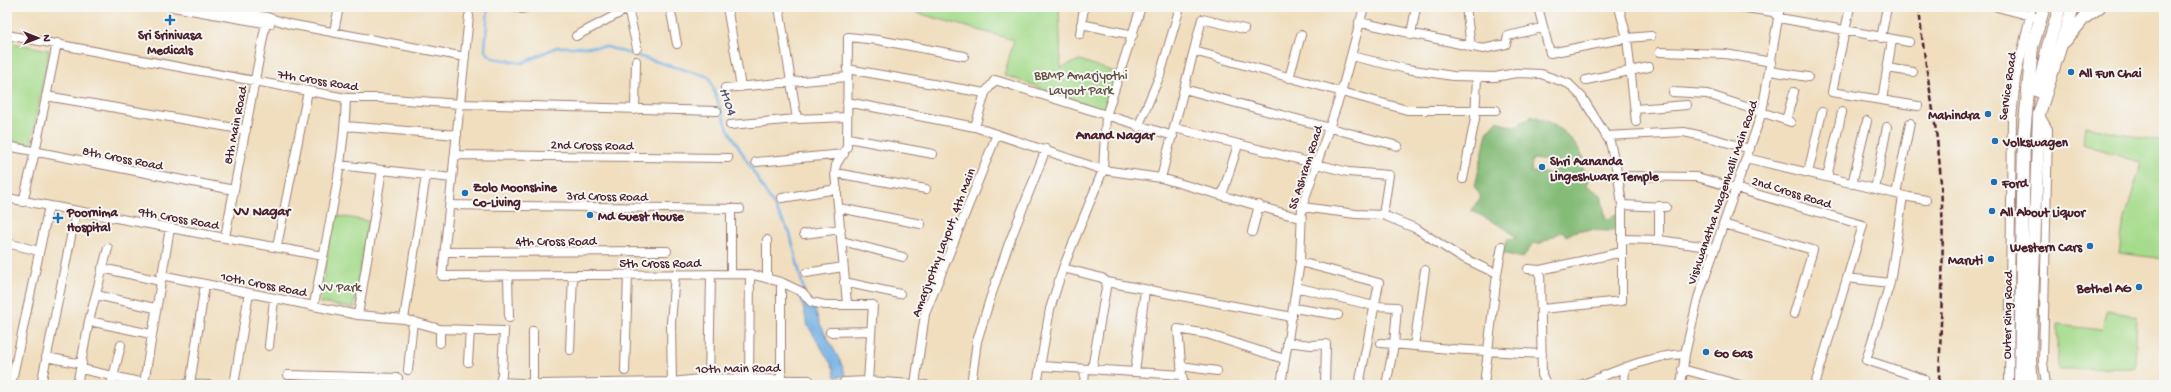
<svg xmlns="http://www.w3.org/2000/svg" width="2171" height="392" font-family="'Gochi Hand',sans-serif">
<rect width="100%" height="100%" fill="#f6f6f2"/>
<filter id="ink" filterUnits="userSpaceOnUse"><feTurbulence type="fractalNoise" baseFrequency=".025" numOctaves="2"/><feDisplacementMap in="SourceGraphic" scale="8" xChannelSelector="R" yChannelSelector="G"/><feConvolveMatrix kernelMatrix="1 2 1 2 8 2 1 2 1" color-interpolation-filters="sRGB"/></filter>
<filter id="wash" filterUnits="userSpaceOnUse"><feTurbulence type="fractalNoise" baseFrequency=".012" numOctaves="4" result="noise"/><feDisplacementMap in="SourceGraphic" scale="16" xChannelSelector="R" yChannelSelector="G"/><feGaussianBlur stdDeviation="0.9" result="paint"/><feColorMatrix in="noise" values="0 0 0 0 0 0 0 0 0 0 0 0 0 0 0 0 0 1.4 0 .05"/><feComposite in="paint" operator="in"/></filter>
<g filter="url(#wash)">
<rect width="100%" height="100%" fill="#f0debe"/>
<path fill="#a5db8b" stroke="#787d5b" d="M896,7H1059L1061,68L1080,60L1117,73L1104,111L1004,75L1014,40Z
M7,42L49,50L31,144L7,139Z
M2085,126L2164,142V259L2119,253L2123,226L2141,163L2083,144Z
M333,215L368,221L354,308L320,303Z
M2106,311L2137,316L2135,368L2058,369V325L2102,330Z"/>
<path fill="#84bb77" stroke="#676d51" fill-rule="evenodd" d="M1531,115C1557,124 1570,134 1584,158L1582,168L1588,179L1586,185L1601,195L1606,220L1619,213L1620,220L1613,231L1578,230L1566,236L1563,231L1539,244L1533,243L1523,258L1502,253L1507,240L1516,237C1502,224 1487,220 1471,210L1481,197L1475,187L1487,133L1498,120L1505,125L1518,126L1521,122L1530,119ZM1532,159L1553,161L1552,174L1531,172Z"/>
<path fill="#73b0e5" stroke="#5e6888" d="M800,294L813,303C819,331 838,350 846,376L835,377L834,369L807,324Z"/>
<g fill="none" stroke-linecap="round" stroke-linejoin="round">
<path stroke="#73b0e5" stroke-width="2.5" d="M488,7L485,51L493,58L522,63L557,47H607L709,77L728,129L790,233L804,291"/>
</g>
</g>
<g filter="url(#ink)">
<g fill="none" stroke-linecap="round" stroke-linejoin="round">
<g stroke="#9d7e74" stroke-width="10">
<path id="minor" d="M173,7L270,24
M212,7L267,17L289,24L465,57
M516,7L522,9L530,7
M670,7L677,44
M727,7L741,87
M779,7L797,119
M1466,7L1471,47
M1538,7L1550,53L1627,38L1651,36
M1619,7L1627,38L1636,122
M1739,7L1773,12L1779,18L1909,42
M1850,7L1832,92L1918,106
M1997,7L2035,17
M628,8L637,48
M469,16L442,276L750,274L781,282L802,292L811,302L825,305H873L868,381L926,385
M1359,22L1483,49L1506,44L1508,36L1542,28
M1081,24L1133,35
M334,31L339,7
M1080,34L1084,7
M7,35L346,98H379L460,104L717,111
M1411,35L1416,7
M576,36L631,7
M1881,38L1887,7
M1194,51L1407,110H1496
M1660,52L1725,54L1772,62
M1351,56L1407,69L1453,76L1495,77L1516,73L1541,74L1569,84L1582,97L1610,142L1618,176L1622,205V301L1542,309
M1887,68L1913,72
M847,69L985,93
M1770,71L1808,77
M1289,78L1301,35
M1586,80L1649,67
M725,88L847,77
M1184,89L1398,146
M1673,92L1707,94L1791,122
M46,96L246,130
M1882,100L1892,40
M847,102L975,127L1103,170L1161,178L1300,218
M1635,109L1687,105
M635,110L636,61
M2039,114L2048,129L2043,362L2046,385
M1786,120L1794,92
M730,125L797,119L847,117
M345,126L457,135
M975,127L985,93L995,80L1173,136
M1138,127L1160,75L1180,7
M1175,128L1348,172L1389,175L1383,215
M1606,136L1684,132L1711,138L1750,149
M848,138L933,154
M7,146L234,190
M455,155L728,158
M1746,158L1909,197L1926,200
M756,162L844,154
M339,165L452,178
M835,173L926,189
M1808,173L1822,112
M1618,176L1697,177L1863,225L1815,385
M1827,177L1842,112
M1161,178L1202,19L1244,29
M1463,179L1475,119L1477,77
M1852,184L1867,121
M1875,189L1887,127
M1896,194L1910,123
M1222,195L1238,145
M1903,196L1890,283L1866,360L1924,379
M7,198L323,256
M782,198L837,189
M23,202L35,152L57,43
M450,205L740,209
M1622,205L1666,207
M1302,207L1356,214L1383,215L1417,229L1457,255L1497,274
M839,208L921,224
M1723,224L1813,250L1794,314
M1252,232L1259,205
M804,234L841,229
M225,237L267,17
M1622,239L1659,240L1715,248
M1659,240V206
M842,241L903,257
M7,243L39,251
M277,246L308,91
M445,252L667,251
M1300,262L1379,283L1359,385
M102,268L160,281
M1063,268L1102,278L1107,282L1292,317
M1528,269L1540,270L1542,375L1547,385
M1540,270L1622,252
M806,273L843,267
M731,274V208
M161,275L358,315L404,319L440,329L504,331L502,375L499,385
M508,275L509,318
M767,278V240
M1847,278L1890,283
M781,282V378
M844,282L900,294
M1296,287L1374,306L1397,307L1394,345L1386,385
M96,295L155,308
M847,303L835,173L836,165L847,147L848,37L878,40L964,56
M314,305C326,237 344,167 346,98
M1293,308L1338,315
M358,315L382,170
M404,319L426,175
M89,321L151,334
M440,329V343
M830,332L871,331
M1287,342L1311,345L1326,344L1325,385
M1381,343L1450,349L1542,354
M269,346L274,299
M1414,346L1425,270
M570,350L573,275
M46,357L82,364
M468,362L470,330
M1041,366L1182,375L1184,385
M1181,366L1217,371
M81,369L144,383L210,385
M1092,369L1107,282
M1682,369L1740,385
M408,370L413,321
M625,371L628,274
M1135,372L1145,290
M288,375L398,378
M1182,375L1178,329L1207,334L1284,359
M500,382L541,384L672,382L709,378L809,380
M844,382L868,381V385
M144,383L170,228
M915,384L925,314L997,134
M11,385L49,206
M41,385L76,212
M77,385L89,321L108,248
M111,385L121,345
M190,385L205,284
M234,385L249,293
M533,385V331
M672,385L671,323L675,274
M709,385L711,274
M749,385L750,274
M971,385L977,341L991,296L1008,246L1046,149
M1037,385L1050,309L1063,268L1103,170L1106,116L1141,7
M1084,385L1085,369
M1281,385L1300,262L1302,207L1341,93L1364,7
M1484,385L1497,274L1502,246
M1581,385C1614,372 1650,355 1685,354
M1624,385L1625,368
M1681,385L1685,354L1698,298L1762,112L1780,7
M2009,385L2012,119L2016,78L2032,7"/>
</g>
<g stroke="#9d7e74" stroke-width="14">
<path id="highway" d="M2065,41L2084,18L2099,7
M2038,91L2048,46L2060,7
M2020,385L2024,135L2032,47L2044,7
M2032,385L2030,359L2039,114L2073,7"/>
</g>
<use href="#minor" stroke="#fff" stroke-width="8"/>
<use href="#highway" stroke="#fff" stroke-width="12"/>
<path stroke="#4a1f2b" stroke-width="2.5" stroke-dasharray="6 3" stroke-linecap="butt" d="M1919,7C1923,57 1934,107 1939,157C1946,234 1941,308 1939,385"/>
</g>
</g>
<g fill="#1f6fb2" stroke="#f6f6f2" stroke-width="1.5">
<path d="M168 14h4v4h4v4h-4v4h-4v-4h-4v-4h4z"/>
<circle cx="2071" cy="72" r="4"/>
<circle cx="1988" cy="114" r="4"/>
<circle cx="1995" cy="141" r="4"/>
<circle cx="1542" cy="167" r="4"/>
<circle cx="1994" cy="182" r="4"/>
<circle cx="465" cy="193" r="4"/>
<circle cx="1992" cy="211" r="4"/>
<circle cx="590" cy="215" r="4"/>
<path d="M56 212h4v4h4v4h-4v4h-4v-4h-4v-4h4z"/>
<circle cx="2090" cy="246" r="4"/>
<circle cx="1991" cy="259" r="4"/>
<circle cx="2139" cy="287" r="4"/>
<circle cx="1706" cy="352" r="4"/>
</g>
<g text-anchor="middle" stroke-width="4" stroke-linejoin="round" paint-order="stroke">
<g font-size="13" font-weight="bold" fill="#4a1f2b" stroke="#f6f6f2" text-anchor="start">
<text x="170" y="39" text-anchor="middle">Sri Srinivasa<tspan x="170" dy="15">Medicals</tspan></text>
<text x="2079" y="77">All Fun Chai</text>
<text x="1980" y="119" text-anchor="end">Mahindra</text>
<text x="2003" y="146">Volkswagen</text>
<text x="1550" y="165">Shri Aananda<tspan x="1550" dy="15">Lingeshwara Temple</tspan></text>
<text x="2002" y="187">Ford</text>
<text x="473" y="191">Zolo Moonshine<tspan x="473" dy="15">Co-Living</tspan></text>
<text x="67" y="216">Poornima<tspan x="67" dy="15">Hospital</tspan></text>
<text x="2000" y="216">All About Liquor</text>
<text x="598" y="220">Md Guest House</text>
<text x="2082" y="251" text-anchor="end">Western Cars</text>
<text x="1983" y="264" text-anchor="end">Maruti</text>
<text x="2131" y="292" text-anchor="end">Bethel AG</text>
<text x="1714" y="357">Go Gas</text>
</g>
<g font-size="13" fill="#614e43" stroke="#f6f6f2">
<text x="1081" y="79">BBMP Amarjyothi<tspan x="1081" dy="15">Layout Park</tspan></text>
<text x="340" y="291">VV Park</text>
</g>
<g font-size="13" fill="#4a1f2b" stroke="#f6f6f2">
<text transform="translate(318 79) rotate(9)" y="5">7th Cross Road</text>
<text transform="translate(2006 86) rotate(-82)" y="5">Service Road</text>
<text transform="translate(234 125) rotate(-79)" y="5">8th Main Road</text>
<text transform="translate(592 144) rotate(1)" y="5">2nd Cross Road</text>
<text transform="translate(123 157) rotate(11)" y="5">8th Cross Road</text>
<text transform="translate(1304 167) rotate(-72)" y="5">SS Ashram Road</text>
<text transform="translate(1792 191) rotate(17)" y="5">2nd Cross Road</text>
<text transform="translate(1721 192) rotate(-71)" y="5">Vishwanatha Nagenhalli Main Road</text>
<text transform="translate(607 195) rotate(1)" y="5">3rd Cross Road</text>
<text transform="translate(179 217) rotate(10)" y="5">9th Cross Road</text>
<text x="556" y="245">4th Cross Road</text>
<text transform="translate(942 242) rotate(-69)" y="5">Amarjyothy Layout, 4th Main</text>
<text x="660" y="267">5th Cross Road</text>
<text transform="translate(264 283) rotate(11)" y="5">10th Cross Road</text>
<text transform="translate(2006 315) rotate(-89)" y="5">Outer Ring Road</text>
<text transform="translate(738 367) rotate(-1)" y="5">10th Main Road</text>
</g>
<g font-size="14" font-style="italic" fill="#58526c" stroke="#f6f6f2">
<text transform="translate(729 101) rotate(70)" y="5">H104</text>
</g>
<g font-size="14" font-weight="bold" fill="#4a1f2b" stroke="#f6f6f2">
<text x="1115" y="139">Anand Nagar</text>
<text x="262" y="215">VV Nagar</text>
</g>
</g>
<rect width="2171" height="392" fill="none" stroke="#f6f6f2" stroke-width="24"/>
<g transform="translate(38 38) rotate(90)" stroke="#f6f6f2" stroke-width="3" paint-order="stroke">
<path d="M0-3L7 15L0 10L-7 15Z" fill="#4a1f2b"/>
<text y="-6" font-size="11" font-weight="bold" text-anchor="middle" fill="#4a1f2b">N</text>
</g>
</svg>
